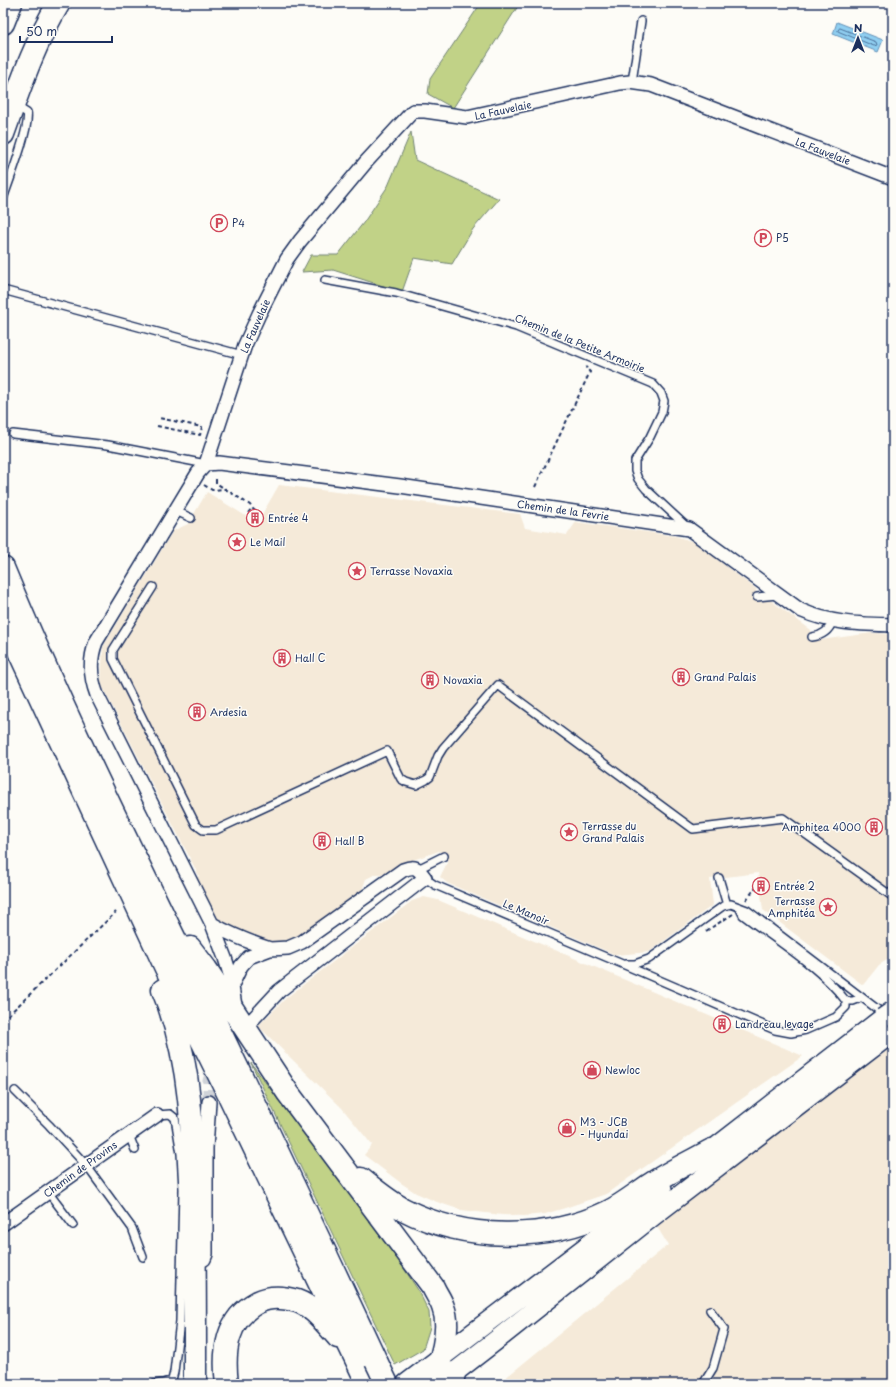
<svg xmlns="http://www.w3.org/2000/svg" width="896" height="1387" font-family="'Playpen Sans',sans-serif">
<rect width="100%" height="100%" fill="#fdfcf7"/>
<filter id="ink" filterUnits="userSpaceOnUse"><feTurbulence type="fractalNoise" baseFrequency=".025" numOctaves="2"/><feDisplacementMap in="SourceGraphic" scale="8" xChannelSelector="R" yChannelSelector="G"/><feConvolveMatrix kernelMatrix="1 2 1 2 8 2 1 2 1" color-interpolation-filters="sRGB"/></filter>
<g filter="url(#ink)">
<path fill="#f5ead9" d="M279,485L520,514L525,528L567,535L576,522L675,536L694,542L756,589L758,602L770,600L811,630L813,641L872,633L893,634V956L879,965L863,985L763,910L758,873L710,879L713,905L649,952L616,955L447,883L440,877L448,861L439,851L396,866L384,874L374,875L366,879L362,890L301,934L289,941L282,942H271L250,938L217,920L196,878L199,876L101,684L103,647L173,531L188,524L207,492L257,523Z
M424,897L438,900L803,1056L606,1194L565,1208L545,1214L524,1216L502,1215L461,1210L437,1202L416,1193L401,1183L364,1155L372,1145L342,1108L258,1026L286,998L412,901Z
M893,1046V1384H498L668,1245L656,1225Z"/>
<path fill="#c1d287" stroke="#6e8072" d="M481,3H520L453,108L428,94L430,79Z
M411,132L415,160L499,199L473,229L452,264L414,258L402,292L333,270L302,272L311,255H338L364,222L388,186Z
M251,1063L403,1267L418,1290L429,1312L430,1327L423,1349L395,1365Z"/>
<path fill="#90cff1" stroke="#618fb6" d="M837,22L883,40L878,52L833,34Z"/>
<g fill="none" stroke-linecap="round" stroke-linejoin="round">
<path stroke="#4a6f99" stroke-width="1" d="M840,28L876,42L877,45L874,46L840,32L838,31Z"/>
<path stroke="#d0d3d8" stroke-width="13" stroke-dasharray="13 6" stroke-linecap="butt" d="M209,1102V1081L219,1051L248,1023"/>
<g stroke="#1b2f5e" stroke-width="10">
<path id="service" d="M632,82L641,21
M3,199C8,184 31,125 27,113L16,106
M325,280L396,293L516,327L653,384L661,393L664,401L662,412L650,437L635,461V471L638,479L646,489L687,527
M3,290L242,355
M13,434L108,445L206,464
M176,511L191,518
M153,587L113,650V659L196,825L203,830H216L387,751L401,779L406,782L416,785L426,780L430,777L438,756L443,748L498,685L693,829L783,818L893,897
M757,597L777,595
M812,637C822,636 829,631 833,621
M418,869L444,856
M425,878L435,885L620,963L775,1030L791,1033L806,1030L836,1017L846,1007V1001
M719,878L727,905
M740,909L743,915C777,941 820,967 846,1001H853L858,999
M626,964H635L649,959L723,906L731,904L747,910L885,1015
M15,1091L49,1125L86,1165L132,1228L143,1257
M129,1135L135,1150
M48,1192L73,1225
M155,1384L163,1383L172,1380L174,1372L180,1321L183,1189L181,1154L175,1118L170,1114L157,1115
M703,1384L713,1368L724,1329L710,1310"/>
</g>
<g stroke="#1b2f5e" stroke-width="16">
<path id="minor" d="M206,464L245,345L259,314L287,259L300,241L366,162L413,111H425L467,117L620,83L630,82L651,85L893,178
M212,924C231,935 249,942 270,949
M232,985L241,966L249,957L270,949L288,948L302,942L403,870C415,865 418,868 425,878L279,991L253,1019
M235,1006L230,974L225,958L212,924L97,695C90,677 89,660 96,642L198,473L206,464L219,463L400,486L689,529L800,610C832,624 859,624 893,625
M3,1224L157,1115
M195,1264L204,1259L206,1254V1148L209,1102"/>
</g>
<g stroke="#1b2f5e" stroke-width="22">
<path id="secondary" d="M701,1159L883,1018
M442,1382L499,1338L653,1216L893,1032
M406,1384L662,1189"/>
</g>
<g stroke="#1b2f5e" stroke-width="25">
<path id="motorway" d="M3,23L11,3
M3,134C19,90 34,43 59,3
M3,568C64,716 136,859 206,1003C264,1122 320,1241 376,1361
M3,617L166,968L226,1089L368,1384
M190,948L206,969L288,1093L433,1287C436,1294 441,1300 443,1307C452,1329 440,1364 431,1384
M163,990C192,1061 193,1136 194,1211C195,1269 195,1326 195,1384
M361,1179C375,1190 388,1201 403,1209C464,1241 546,1242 608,1212C624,1204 637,1193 651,1184C671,1171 692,1161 712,1150
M227,1384C223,1351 226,1319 258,1302C270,1296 284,1297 297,1301C314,1307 326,1324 338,1337
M452,1384L454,1373"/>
</g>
<path stroke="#1b2f5e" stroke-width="2" stroke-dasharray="4 3" stroke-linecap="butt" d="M157,426L200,435L202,427L159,418
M216,479V483L250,505L252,508
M204,485L212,490L225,489
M535,487L590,372L586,368L587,367
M248,513L252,508L257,513V518
M746,900L757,886H760
M706,931L733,914
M3,1020L116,912"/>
<use href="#service" stroke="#fdfcf7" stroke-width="7"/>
<use href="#minor" stroke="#fdfcf7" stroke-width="13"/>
<use href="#secondary" stroke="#fdfcf7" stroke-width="19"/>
<use href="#motorway" stroke="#fdfcf7" stroke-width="22"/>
<g stroke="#1b2f5e" stroke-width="22" stroke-linecap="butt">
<path id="secondary-bridge" d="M883,1018L893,1011"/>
</g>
<g stroke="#1b2f5e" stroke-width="25" stroke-linecap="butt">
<path id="motorway-bridge" d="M376,1361L387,1384"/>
</g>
<use href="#secondary-bridge" stroke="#fdfcf7" stroke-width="19"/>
<use href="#motorway-bridge" stroke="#fdfcf7" stroke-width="22"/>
</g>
</g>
<defs>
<g id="parking-ring" transform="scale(0.9)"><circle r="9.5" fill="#fdfcf7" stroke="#d1495b" stroke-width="1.5"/><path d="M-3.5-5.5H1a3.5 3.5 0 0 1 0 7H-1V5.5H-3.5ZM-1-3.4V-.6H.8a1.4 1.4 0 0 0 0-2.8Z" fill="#d1495b"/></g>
<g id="building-ring" transform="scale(0.9)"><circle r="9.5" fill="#fdfcf7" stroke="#d1495b" stroke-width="1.5"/><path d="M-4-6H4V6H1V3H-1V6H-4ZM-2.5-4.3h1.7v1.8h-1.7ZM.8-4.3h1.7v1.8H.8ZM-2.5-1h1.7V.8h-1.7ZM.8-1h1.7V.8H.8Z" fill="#d1495b"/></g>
<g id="sight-ring" transform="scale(0.9)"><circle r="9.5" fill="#fdfcf7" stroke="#d1495b" stroke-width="1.5"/><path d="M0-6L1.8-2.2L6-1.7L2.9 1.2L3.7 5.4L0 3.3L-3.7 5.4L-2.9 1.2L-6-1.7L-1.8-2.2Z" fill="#d1495b"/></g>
<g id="shop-ring" transform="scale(0.9)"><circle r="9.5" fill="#fdfcf7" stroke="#d1495b" stroke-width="1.5"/><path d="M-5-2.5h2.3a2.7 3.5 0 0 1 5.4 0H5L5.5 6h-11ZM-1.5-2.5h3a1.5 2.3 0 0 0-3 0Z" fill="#d1495b"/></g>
</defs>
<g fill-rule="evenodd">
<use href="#parking-ring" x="219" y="223"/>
<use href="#parking-ring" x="763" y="238"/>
<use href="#building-ring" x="255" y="518"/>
<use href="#sight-ring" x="237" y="542"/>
<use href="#sight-ring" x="357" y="571"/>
<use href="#building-ring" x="282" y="658"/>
<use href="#building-ring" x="681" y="677"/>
<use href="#building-ring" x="430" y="680"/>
<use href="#building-ring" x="197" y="712"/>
<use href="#building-ring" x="874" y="827"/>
<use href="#sight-ring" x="569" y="832"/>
<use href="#building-ring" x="322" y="841"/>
<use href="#building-ring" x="761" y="886"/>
<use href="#sight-ring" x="828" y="907"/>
<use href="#building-ring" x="722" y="1024"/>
<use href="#shop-ring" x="592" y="1070"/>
<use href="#shop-ring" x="567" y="1128"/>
</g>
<g text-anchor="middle" stroke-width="3" stroke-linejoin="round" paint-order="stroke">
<g font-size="10" fill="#1b2f5e" stroke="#fdfcf7">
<text transform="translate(503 110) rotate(-12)" y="4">La Fauvelaie</text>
<text transform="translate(823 151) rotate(21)" y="4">La Fauvelaie</text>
<text transform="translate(255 326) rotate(-66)" y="4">La Fauvelaie</text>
<text transform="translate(580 343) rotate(22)" y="4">Chemin de la Petite Armoirie</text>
<text transform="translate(563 510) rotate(8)" y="4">Chemin de la Fevrie</text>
<text transform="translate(526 912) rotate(23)" y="4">Le Manoir</text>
<text transform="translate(80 1169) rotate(-36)" y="4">Chemin de Provins</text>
</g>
<g font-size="10" fill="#1b2f5e" stroke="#fdfcf7" text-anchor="start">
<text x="232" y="227">P4</text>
<text x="776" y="242">P5</text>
<text x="268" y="522">Entrée 4</text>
<text x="250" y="546">Le Mail</text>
<text x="370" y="575">Terrasse Novaxia</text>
<text x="295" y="662">Hall C</text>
<text x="694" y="681">Grand Palais</text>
<text x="443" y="684">Novaxia</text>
<text x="210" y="716">Ardesia</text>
<text x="582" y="830">Terrasse du<tspan x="582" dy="12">Grand Palais</tspan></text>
<text x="861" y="831" text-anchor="end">Amphitea 4000</text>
<text x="335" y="845">Hall B</text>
<text x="774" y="890">Entrée 2</text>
<text x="815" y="905" text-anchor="end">Terrasse<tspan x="815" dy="12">Amphitéa</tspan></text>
<text x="735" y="1028">Landreau levage</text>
<text x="605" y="1074">Newloc</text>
<text x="580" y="1126">M3 - JCB<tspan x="580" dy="12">- Hyundai</tspan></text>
</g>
</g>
<rect width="896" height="1387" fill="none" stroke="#fdfcf7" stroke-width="16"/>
<rect x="8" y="8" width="880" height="1371" fill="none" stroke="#1b2f5e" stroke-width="1.5" filter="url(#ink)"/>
<g transform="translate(858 38)" stroke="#fdfcf7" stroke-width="3" paint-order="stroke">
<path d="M0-3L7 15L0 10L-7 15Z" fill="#1b2f5e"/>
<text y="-6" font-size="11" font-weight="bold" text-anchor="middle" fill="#1b2f5e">N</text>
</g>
<path d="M20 36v6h92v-6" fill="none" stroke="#1b2f5e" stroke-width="2"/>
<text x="26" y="36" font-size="12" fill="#1b2f5e" stroke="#fdfcf7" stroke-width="3" paint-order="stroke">50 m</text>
</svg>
